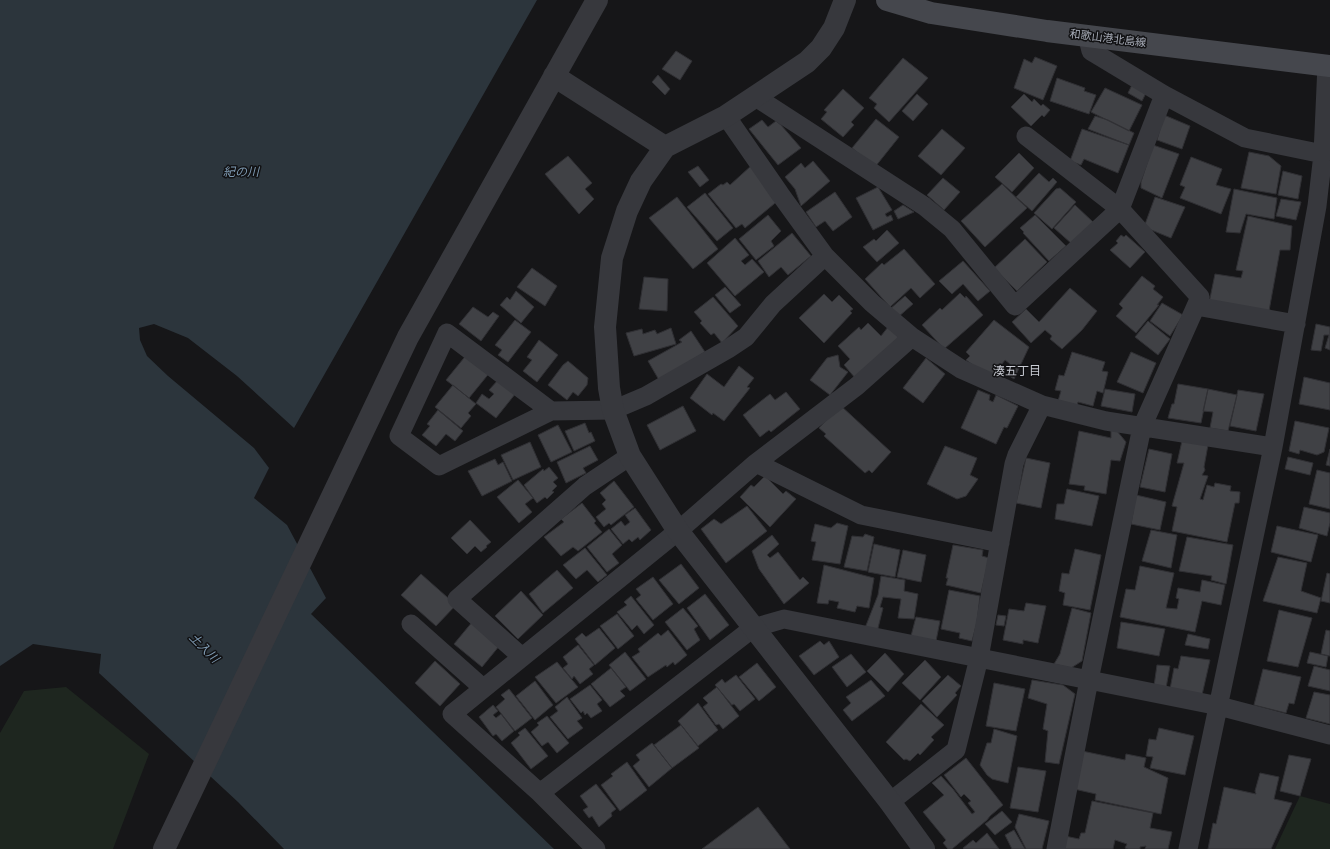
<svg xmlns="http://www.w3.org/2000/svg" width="1330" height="849" font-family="Jost,'Noto Sans JP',sans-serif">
<rect width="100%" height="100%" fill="#161618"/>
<path fill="#1e261f" d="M66,687L149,754L113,849H0V733L24,691Z
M1300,796L1330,804V849H1275Z"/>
<path fill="#2c353c" d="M0,0H537L294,428L237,376L188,338L154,324L139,328L140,340L147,356L168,376L254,448L269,468L254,498L287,525L326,598L311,614L554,849H284L238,802L99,673L101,654L33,644L0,666Z"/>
<path fill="#404145" stroke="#303034" d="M676,51L692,61L680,80L662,69Z
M1035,57L1057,66L1043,100L1014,88L1024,59L1032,63Z
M903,58L928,78L889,122L874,108L877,104L869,98Z
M658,75L670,89L665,95L652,82Z
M1057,78L1085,88L1084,91L1096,95L1089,114L1050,101Z
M1132,85L1146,93L1142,101L1128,93Z
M1105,88L1142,105L1129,131L1091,112Z
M843,89L864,108L851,122L854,125L843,137L821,119L827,112L824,110Z
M917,94L928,104L913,121L902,111Z
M1024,94L1032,102L1034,99L1041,106L1043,104L1050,110L1044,117L1042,115L1031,126L1011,107Z
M1164,115L1190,126L1182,149L1157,140Z
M1095,116L1108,120L1134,133L1129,145L1088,129Z
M876,119L899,137L875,167L852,148Z
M762,120L768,127L776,121L781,125L801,148L778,165L749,129Z
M942,129L965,148L941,175L918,156Z
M1082,129L1129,145L1118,173L1084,159L1081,165L1070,161Z
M1153,145L1179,154L1162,198L1141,188V182Z
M1249,152L1269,156L1281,166L1276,194L1241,188Z
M1019,153L1034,168L1012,192L995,177Z
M568,156L592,183L585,189L594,199L579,214L545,174Z
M1191,157L1222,169L1216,185L1231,189L1221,214L1180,198L1185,187L1180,185Z
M813,161L830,181L801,206L795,189L785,177L801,163L805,168Z
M752,165L780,199L745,228L742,224L736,228L708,194L721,184L723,185L727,182L730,185Z
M698,166L709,180L700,187L688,172Z
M1283,171L1302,176L1298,199L1278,195Z
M1039,173L1049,182L1053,178L1057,182L1032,211L1016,197Z
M943,178L960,192L944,210L927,195Z
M1002,184L1027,208L985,247L961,221Z
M878,187L892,210L885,214L887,217L891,215L893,220L873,230L856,198Z
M1060,188L1076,202L1052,229L1034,213L1056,189Z
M1234,189L1277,198L1274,219L1246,214L1240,233L1226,232Z
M835,192L852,217L833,231L825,221L816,227L806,212Z
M705,193L733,228L717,241L687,207Z
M677,197L718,249L693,269L649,218Z
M1155,197L1185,207L1171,238L1144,227Z
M1281,199L1301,202L1296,220L1276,216Z
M903,205L914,212L898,219L894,211Z
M1075,205L1093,222L1072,244L1054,228Z
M768,215L781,231L771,241L774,246L756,260L739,239Z
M1035,215L1066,246L1049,261L1023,233L1024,232L1020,228Z
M1248,216L1292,226L1290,250H1280L1269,311L1209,303L1215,274L1241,278L1243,271L1236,270Z
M887,230L899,243L877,262L863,247L874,239L876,241Z
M792,233L811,256L788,275L781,267L769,277L758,261Z
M1121,235L1124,237L1126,235L1145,252L1130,268L1110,250L1118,243L1116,241Z
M735,238L749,255L741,261L745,265L752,259L764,272L735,296L707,263Z
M1025,239L1047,262L1017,291L994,268Z
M904,249L935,284L920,298L911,288L890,307L865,279L882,263L884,265Z
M963,261L990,291L978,301L963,284L952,294L939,281Z
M532,268L557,286L545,306L517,287Z
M1142,276L1155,286L1153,289L1163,297L1157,305H1159L1136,333L1116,316L1123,308L1119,304Z
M644,277L668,279L667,311L639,309Z
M725,287L741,305L730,313L715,295Z
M1070,288L1097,311L1082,330L1062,349L1050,339L1052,336L1045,330L1031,343L1012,322L1026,309L1039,322Z
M516,291L534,307L521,323L500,305L507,297L510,300Z
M960,293L965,298L966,296L983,315L944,349L922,325L940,308L942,310Z
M824,294L832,302L839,295L853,309L850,311L852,313L824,343L799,318Z
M905,296L913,304L897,318L890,309Z
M713,297L738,326L722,343L714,333L711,335L700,323L702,321L694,312Z
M1162,303L1183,315L1170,336L1150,321Z
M473,307L488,317L493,312L499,316L481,341L459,324Z
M515,320L531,332L508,362L498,355L502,350L495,345Z
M994,320L1029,347L1014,379L1008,375L1010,364L1005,360L993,376H988L966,360L970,356L966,352Z
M1148,321L1170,339L1158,355L1135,337Z
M868,323L881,336L888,327L898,335L899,345L856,379L844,365L850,359L838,346L859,327L861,330Z
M1316,324L1330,327V350L1325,348L1329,335H1324L1321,351L1311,350Z
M671,328L676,344L634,356L626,333L642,329L643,334L655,330L657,334Z
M691,331L705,352L659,380L648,361L682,342L679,340Z
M539,340L558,355L537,382L523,371L532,360L527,357Z
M1072,352L1105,362L1102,371L1108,372L1103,393L1097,391L1093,406L1078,402L1077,406L1058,401L1061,391L1055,390L1059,375L1064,376Z
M1131,352L1156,363L1143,393L1117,382Z
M468,353L491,371L469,398L446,380Z
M838,355L840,367L848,372L830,395L810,380L827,358Z
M926,358L945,374L923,403L903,388Z
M568,361L588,378L587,385L578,396L573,392L567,400L548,385L563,365Z
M739,366L754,378L747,387L750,388L724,421L713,413L712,415L690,398L707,374L724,387Z
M1304,377L1330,383V410L1299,404Z
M498,380L516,393L496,418L476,403L482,394L489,399L494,394L489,390Z
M1178,384L1208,389L1201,423L1168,418L1172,404H1174Z
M453,385L476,404L468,413L471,416L461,428L435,407Z
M1105,389L1135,394L1132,412L1101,406Z
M1208,389L1237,395L1228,431L1210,428L1213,412L1203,411Z
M978,390L990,395L989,400L993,402L996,395L1018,406L1007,428L1004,427L996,444L961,428Z
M1238,390L1264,394L1256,431L1230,426Z
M786,392L800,409L771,432L769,430L760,437L743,415L770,394L775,400Z
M840,405L891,452L872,473L869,470L865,473L824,436L826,434L819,428Z
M683,406L696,431L660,450L647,425Z
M438,410L463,431L455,441L446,434L436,446L422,435L430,426L427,424Z
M1295,421L1329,428L1324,452L1317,455L1300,450L1299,454L1289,451Z
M585,423L589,433L591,432L595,441L574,451L565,431Z
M558,425L572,452L551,462L538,435Z
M1111,430L1117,431L1126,442L1120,461L1111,460L1106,494L1084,490L1085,486L1069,484L1079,431L1111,438Z
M1182,441L1208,445L1204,467L1205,470L1202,475L1208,476L1200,499L1203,500L1207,485L1214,487L1215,483L1231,486L1230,491L1240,492L1239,503H1235L1227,542L1172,531L1177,507L1172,506L1184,463H1177Z
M530,442L541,467L513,480L501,455Z
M590,446L598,460L583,468L586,473L566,483L557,462Z
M945,446L977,458L970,475L978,479L966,496L957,499L927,484Z
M1149,449L1172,454L1165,492L1140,487Z
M1330,449V466L1326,465Z
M1288,457L1313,463L1310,475L1285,469Z
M1026,458L1050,463L1041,508L1016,503Z
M495,459L498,465L503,462L512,481L482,496L468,471Z
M549,467L558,478L553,482L557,486L552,491L554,492L547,499L545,497L537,503L524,485L543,469L544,471Z
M1317,470L1330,473V509L1309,504Z
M765,476L783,494L786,491L796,499L770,527L740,497L751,485L754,487Z
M518,480L533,498L525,504L532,512L519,523L497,497Z
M614,481L634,507L611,525L609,523L604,527L596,517L606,509L602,504L606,500L600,493Z
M1067,489L1099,496L1092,526L1055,519L1057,504H1064Z
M1136,495L1166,502L1160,530L1131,524Z
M582,503L596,521L594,523L602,532L578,551L573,547L561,556L544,537L564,522L561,519Z
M747,506L767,531L726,563L701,529L714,519L721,524Z
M1304,507L1330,513V523L1327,536L1299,528Z
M635,508L651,530L640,540L638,537L632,542L629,539L623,544L611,529L621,521L625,526L630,522L625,515Z
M470,520L491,542L486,546L487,547L481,552L475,546L467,554L451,538Z
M837,523L848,526L840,564L812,560L816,542L811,541L815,524L831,528Z
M1277,526L1318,535L1311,562L1271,552Z
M609,529L622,545L612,554L619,563L607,572L587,547Z
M1151,530L1177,535L1171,568L1142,561Z
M865,534L874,537L867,571L844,567L852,536L863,537Z
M772,535L779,544L767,555L770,558L778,552L800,580L803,577L809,583L784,604L759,569L752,551Z
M1187,537L1233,545L1226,584L1211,580L1212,576L1179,571Z
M874,544L900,550L895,577L868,572Z
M953,545L983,550L982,556L989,558L981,593L946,585L948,578H946Z
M585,548L607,575L598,582L587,570L576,579L563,565Z
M1075,549L1101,555L1090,610L1063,605L1065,593L1059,591L1062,573L1069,574Z
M903,550L926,555L921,582L897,577Z
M1278,557L1307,563L1301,591L1321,598L1317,613L1263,601Z
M681,564L699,588L679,604L659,580Z
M824,565L874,578L869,608L857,606L855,612L837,608L839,602L829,600L828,604L817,603Z
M1140,566L1174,573L1166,608L1177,609L1179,599L1176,598L1178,588L1200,592L1202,580L1225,585L1221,605L1202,601L1195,632L1120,617L1126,589L1135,590Z
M557,570L573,588L543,613L529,594Z
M1327,573L1330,574V603L1321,601Z
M421,574L456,605L436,626L401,595Z
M881,576L905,580L904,591L918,594L914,619L898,618L901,599L883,597L880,607L883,608L877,632L865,628L878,595Z
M653,577L673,604L653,620L636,599L641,595L636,589Z
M949,590L980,596L977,622L972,641L959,638L960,633L941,629Z
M521,591L543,615L518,639L495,616Z
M705,594L729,625L710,640L687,608Z
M631,596L654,625L644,634L637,625L632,630L617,612L627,605L624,602Z
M1026,603L1046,606L1038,643L1023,640V644L1003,640L1009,609L1024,611Z
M683,608L698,626L694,629L700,640L687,650L665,622Z
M1072,608L1091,613L1082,661L1071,668L1054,664L1060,654Z
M1279,610L1312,618L1298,667L1267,661Z
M617,614L634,636L618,649L600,626Z
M998,615L1006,616L1004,626L996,625Z
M916,617L940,621L936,641L911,636Z
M473,621L500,645L482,667L454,644Z
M1121,622L1165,629L1159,656L1117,648Z
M599,628L615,648L595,665L575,639L582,633L586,637Z
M668,630L687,655L675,665L673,662L667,667L666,665L648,677L632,657L640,652L638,649L658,633L661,636Z
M1326,630L1330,631V656L1321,654Z
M1188,634L1210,639L1208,649L1185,645Z
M820,641L824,645L829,641L839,657L814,675L799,656Z
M578,645L594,665L589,669L593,674L580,684L574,676L572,679L563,668L568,664L563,657Z
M625,652L646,679L630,691L609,665Z
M1310,652L1328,656L1326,667L1307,663Z
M885,653L904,674L888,692L867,671Z
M851,654L866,672L847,687L832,667Z
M1181,656L1210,660L1202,695L1170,689L1174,668L1178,669Z
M925,660L941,677L920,700L902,683Z
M435,661L460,684L440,706L415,683Z
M557,662L578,687L556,703L535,677Z
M757,663L776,687L759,701L739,677Z
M1157,665L1170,666L1166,688L1154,686Z
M1314,666L1330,670V691L1308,686Z
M611,668L626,687L620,691L625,696L610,707L591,684Z
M1263,669L1301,677L1294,704L1289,703L1286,713L1254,705Z
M736,675L755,699L740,711L734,704L732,705L715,685L722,679L725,683Z
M948,675L961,686L955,693L957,695L937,717L922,701Z
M871,680L885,696L852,721L843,710L851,703L846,697Z
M1032,680L1063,685L1075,694L1059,764L1045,762L1048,731L1043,729L1047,704L1028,698Z
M535,681L553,705L535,720L516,696Z
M994,683L1025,689L1016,731L986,726Z
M590,685L602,700L597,704L602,711L591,718L587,713L585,715L583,711L581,713L570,699Z
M717,687L739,716L723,729L719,724L716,725L703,707L708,703L703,698Z
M509,689L532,718L515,731L496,707L505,699L501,695Z
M1314,692L1330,695V724L1306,718Z
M567,697L582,718L577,721L583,728L568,739L550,717L558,711L555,707Z
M698,703L718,730L698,746L678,721Z
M921,704L944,725L931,737L934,740L920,755L918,753L910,761L906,759L904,760L886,742Z
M493,705L498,711L493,715L496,718L501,714L514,731L502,741L496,734L493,736L479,717Z
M547,716L569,743L557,753L548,742L542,746L531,732L539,725L537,723Z
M681,725L699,748L672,768L654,745Z
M525,728L548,756L531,769L511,743L520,735L518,733Z
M1159,728L1194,736L1185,775L1150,768L1153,757L1146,756L1149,739L1156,740Z
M994,729L1017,736L1008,783L992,779L987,775L980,765L987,743H991Z
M652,743L672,768L649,787L633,766L640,760L636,755Z
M1082,751L1125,760L1126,754L1146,758L1144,767L1168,778L1161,814L1095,800L1096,794L1074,789Z
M1289,755L1311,759L1300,796L1280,791Z
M966,758L1003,805L990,816L987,820L952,849H948L943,843L946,840L923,812L944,795L932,783L941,776L953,789L972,814L975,812L968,803L971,801L964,794L961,797L944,775Z
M627,762L647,790L620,811L601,785L613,776L611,774Z
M1018,767L1046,771L1038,812L1010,808Z
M1260,773L1279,777L1274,799L1292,803L1271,849H1208L1213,823L1216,824L1224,787L1256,794L1255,791Z
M596,784L616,809L611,813L612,816L599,827L592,816L589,818L583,810L588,807L580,796Z
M1092,801L1153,813L1150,828L1172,832L1168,849H1145L1146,846L1140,847V849H1128L1125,848L1127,844L1115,840L1113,849H1062L1065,836L1079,839L1081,833H1085Z
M758,807L790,849H702Z
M1002,811L1012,822L995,835L985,824Z
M1019,814L1049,821L1042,849H1026L1015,827Z
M1014,830L1025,849H1012L1005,835Z
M987,833L999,849H964L963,848L973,840L976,843Z"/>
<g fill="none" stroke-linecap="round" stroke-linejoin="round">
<path stroke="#37383d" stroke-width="19" d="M1164,95L1245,138L1323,154
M754,96L924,206L952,229L1015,306L1120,209L1026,136
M726,116L780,194L825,256L872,303L912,337L961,369L1042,405L1106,421L1273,447
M1196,306L1296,324
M551,411L447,333L399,436L439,466L551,411L613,410L646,396L728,349L746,337L773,304L825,256
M756,463L861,515L1000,543
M411,624L483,688
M522,657L457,599L585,486L630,456
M540,793L753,628L784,619L1219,706L1330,735
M890,802L956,750L979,658L1014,464L1017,455L1042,405
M596,849L540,793L452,714L678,531L756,463L857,386L912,337
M1056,849L1089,680L1142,427L1200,297L1120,209L1164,95L1091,51L1087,35
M1188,849L1273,447L1317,206L1323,154L1327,65"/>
<path stroke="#37383d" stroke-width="22" d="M845,0L834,28L821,48L807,62L726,116L665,147L641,181L627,211L612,258L605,327L609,388L613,410L630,456L678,531L890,802L924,849
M554,76L665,147
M164,849L408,337L597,0"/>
<path stroke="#45474d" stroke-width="22" d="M887,0L931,13L1047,31L1330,66"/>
</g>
<g text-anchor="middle" stroke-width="3" stroke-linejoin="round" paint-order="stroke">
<g font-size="11" fill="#a8adb8" stroke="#111113">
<text transform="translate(1108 38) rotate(7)" y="4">和歌山港北島線</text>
</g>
<g font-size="12" font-style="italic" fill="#7f9bb3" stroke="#111113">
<text x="241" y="176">紀の川</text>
<text transform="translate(204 648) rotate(45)" y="4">土入川</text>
</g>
<g font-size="12" fill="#c9ccd4" stroke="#111113">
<text x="1017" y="375">湊五丁目</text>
</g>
</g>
</svg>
